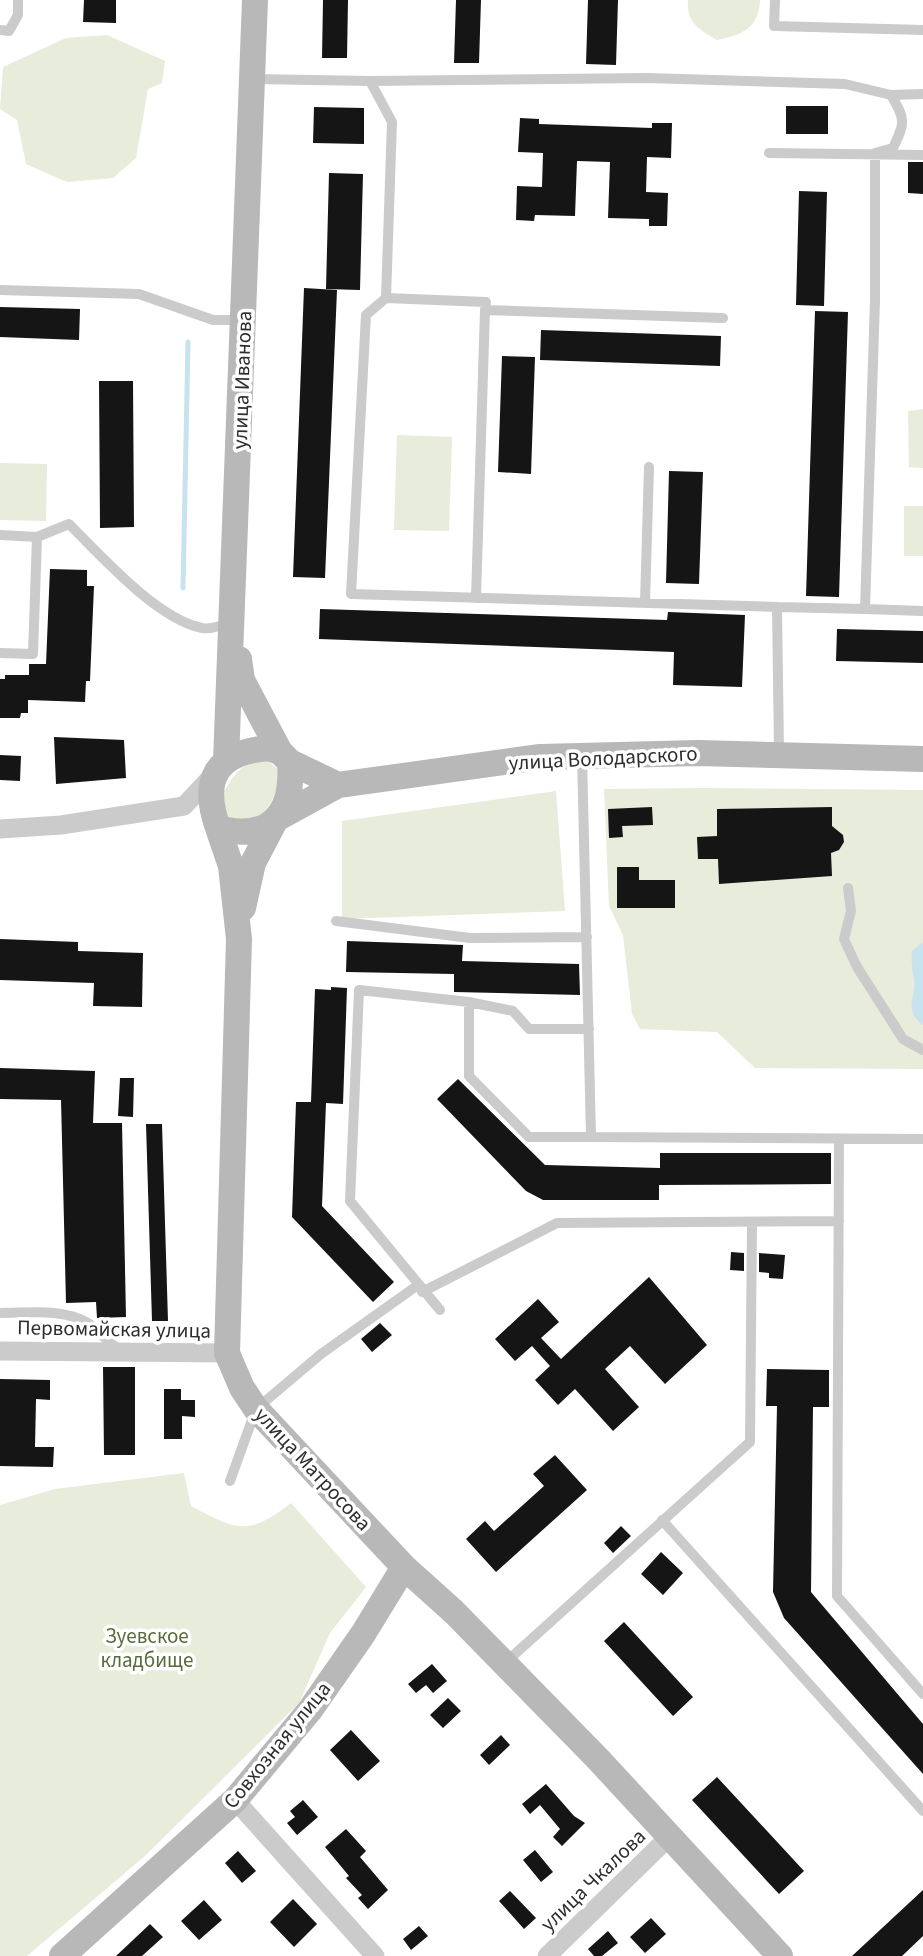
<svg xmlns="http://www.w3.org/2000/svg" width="923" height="1956" font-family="'Source Sans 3',sans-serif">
<rect width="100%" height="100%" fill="#fff"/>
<path fill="#e7ecdb" d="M688,0H760C759,28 742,35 717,40C699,30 686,22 688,0Z
M107,35L165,61L162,83L148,89L136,158L113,178L67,182L26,164L17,120L0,109L3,67L66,38Z
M923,409V468L909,467L908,411Z
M397,435L452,437L449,531L394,530Z
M0,463L47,464L46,521L0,520Z
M904,506H923V556H904Z
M264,758L280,771C278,792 269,815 248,824L225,816L220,798C234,776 237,765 264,758Z
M703,788L923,790V1069L755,1068L717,1032L640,1029L632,1014L623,935L609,906L604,789Z
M556,791L565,911L342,919V821Z
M184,1473L191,1506C236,1530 248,1537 291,1503L366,1587L330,1633L299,1703L145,1856L27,1956H0V1505L55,1489Z"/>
<path fill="#c7e3ed" d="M923,942V1025C902,1008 917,998 914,979C912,969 911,961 912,951Z"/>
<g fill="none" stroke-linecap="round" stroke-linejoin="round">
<path stroke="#c7e3ed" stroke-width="5" d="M183,588L188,342"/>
</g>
<path fill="#151515" d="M84,0H116V23L83,22Z
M323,0H348L347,58H322Z
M456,0H481L479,63H454Z
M588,0H618L616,65L586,64Z
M786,106H828V134H786Z
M314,107L364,108V144L313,143Z
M520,118L539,119V124L652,128V123H672L671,158L647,157L646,192L668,193L667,226H649V219L608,218L610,162L577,161L575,216L535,215L534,221L516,220L517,186L542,187L543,153L518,152Z
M908,162H923V194L908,193Z
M329,173L363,174L360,290L326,289Z
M799,191L827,192L824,306L796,305Z
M304,288L337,290L325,578L293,577Z
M0,307L80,309L79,340L0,337Z
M815,311L848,312L839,597L806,596Z
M541,330L721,336L720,366L540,360Z
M502,356L535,357L531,474L498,472Z
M99,381H133L134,527L100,528Z
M669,471L703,472L699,584L666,583Z
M50,569L87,570V586H94L90,681H86L85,702L28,700V713H21L20,718H0V679H5V675H29V664H46Z
M320,609L667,620L668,612L745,615L742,687L673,685L674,652L319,639Z
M837,629L923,631V663L836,661Z
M54,737L124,740L126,778L56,784Z
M0,755L21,756L20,781L0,780Z
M652,807L653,825L622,826L623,837L609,838L608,809Z
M832,807V826L843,835L844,842L839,850L831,853L832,876L719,884L718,859H698L697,837L717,836V809Z
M617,867H639V880H675V908H617Z
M0,939L78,942V951L143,953L142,1007L93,1006L94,983L0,980Z
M347,941L463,945L462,961L579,964L580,995L454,992V974L346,972Z
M331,987L347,988L343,1104L326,1103L322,1206L394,1282L373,1302L292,1217L296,1102H311L315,989L331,990Z
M0,1068L95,1071L93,1123H122L126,1317L97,1318L96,1302L66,1303L61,1100L0,1099Z
M120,1078H134L133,1117L118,1116Z
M458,1079L545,1165L660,1168V1153H831V1184L659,1185V1200H543L526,1191L437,1099Z
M146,1124H162L168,1321H152Z
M731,1252L744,1253V1271L730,1270Z
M759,1253L785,1255L783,1279L769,1278V1273L759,1272Z
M649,1277L707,1345L665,1384L630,1346L605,1369L639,1407L613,1431L575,1389L558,1405L535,1380L550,1366L532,1346L515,1361L495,1339L538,1299L559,1322L541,1338L561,1359Z
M380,1323L392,1335L372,1352L361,1339Z
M103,1367H135V1455H104Z
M767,1369L829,1370V1407H813L811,1592L923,1724V1774L784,1618L773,1592L777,1406H766Z
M0,1379L50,1380V1400L36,1399L35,1447H54L53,1467L0,1466Z
M164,1389H181V1400H195V1417L182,1416V1439H164Z
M555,1455L587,1490L496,1572L466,1539L485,1521L494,1531L544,1486L533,1474Z
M621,1526L631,1536L613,1553L604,1543Z
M661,1552L683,1573L663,1595L641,1574Z
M624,1622L693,1697L673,1716L604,1641Z
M432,1664L447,1681L433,1693L426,1685L416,1693L408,1684Z
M448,1698L461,1711L443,1728L430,1715Z
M351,1730L380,1761L358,1781L330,1750Z
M501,1735L510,1745L489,1765L480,1755Z
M717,1777L804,1871L779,1894L692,1800Z
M546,1784L574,1816L585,1823L562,1846L553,1837L560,1829L540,1805L530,1814L522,1804Z
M303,1800L318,1817L297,1835L287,1823L295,1817L290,1811Z
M346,1829L366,1851L360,1857L388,1890L368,1909L358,1898L362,1895L346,1878L349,1876L325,1847Z
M535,1850L553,1872L541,1882L523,1860Z
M238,1851L256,1871L242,1883L225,1863Z
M923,1890V1936L902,1956H852Z
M510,1891L536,1918L524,1929L499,1901Z
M293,1899L317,1924L294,1947L270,1922Z
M204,1900L222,1920L199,1940L181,1921Z
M651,1918L666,1934L645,1953L630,1937Z
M150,1924L163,1937L142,1956H116Z
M419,1926L428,1936L411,1950L403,1939Z
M608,1931L618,1943L602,1956H594L588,1949Z"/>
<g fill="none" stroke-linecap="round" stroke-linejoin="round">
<path stroke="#cbcbcb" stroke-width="10" d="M775,0L774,26L923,30
M0,30L9,31L18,15V0
M253,79L370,81L647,78L845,84L891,95C906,120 905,123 893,148L875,153
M370,81L392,122L386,298
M891,95L923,94
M769,153L923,155
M0,290L139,294L213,320H243
M723,318L485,310L486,302L386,298L366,315L351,594L777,607
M0,535L37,537L69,524C101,556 157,619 202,628C210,630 221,625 229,624
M476,598L485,310
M645,603L649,467
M865,609L923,611
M0,653L33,654L37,537
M779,752L777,607L865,609L875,300V153
M582,756L591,1137L923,1139
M848,888L851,911L844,939L857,967L903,1039L923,1050
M336,921L470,938L587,937
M469,1002L513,1011L529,1029H589
M839,1139L837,1596L923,1694
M422,1292L557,1223L839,1221
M440,1310L350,1201L359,990L469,1002V1076L529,1137H591
M0,1313C29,1313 62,1308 88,1323C99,1330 106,1342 118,1348
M230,1481L256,1409L321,1354L418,1285
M662,1520L923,1811
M506,1662L750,1442L752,1222"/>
<path stroke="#cbcbcb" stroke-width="19" d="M184,806L216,772
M0,829L61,825L184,806
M0,1351L227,1353
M235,1800L375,1956
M547,1956L670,1836"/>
<path stroke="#b8b8b8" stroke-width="26" d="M239,659L242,680L280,752
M268,748L280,752L290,762C294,813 270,842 218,828C201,780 215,753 268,748Z
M226,761L255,0
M290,762L338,785L540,757L698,753L923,759
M218,828L231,866L239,939L227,1353L242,1388L256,1409L404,1567L454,1612L598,1759L780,1956
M243,908L253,863L276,819L338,785
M62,1956L235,1800L310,1710L363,1634L404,1567"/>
</g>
<g text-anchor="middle" stroke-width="7" stroke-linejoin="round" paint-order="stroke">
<g font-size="21" fill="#2e2e2e" stroke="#fff">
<text transform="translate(242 380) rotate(-88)" y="7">улица Иванова</text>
<text transform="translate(603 758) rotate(-3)" y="7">улица Володарского</text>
<text transform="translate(114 1329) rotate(1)" y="7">Первомайская улица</text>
<text transform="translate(313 1469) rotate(47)" y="7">улица Матросова</text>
<text transform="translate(277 1745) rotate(-51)" y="7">Совхозная улица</text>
<text transform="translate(593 1880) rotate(-44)" y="7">улица Чкалова</text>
</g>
<g font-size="21" fill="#576c3a" stroke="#fff">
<text x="147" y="1643">Зуевское<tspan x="147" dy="24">кладбище</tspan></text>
</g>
</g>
</svg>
